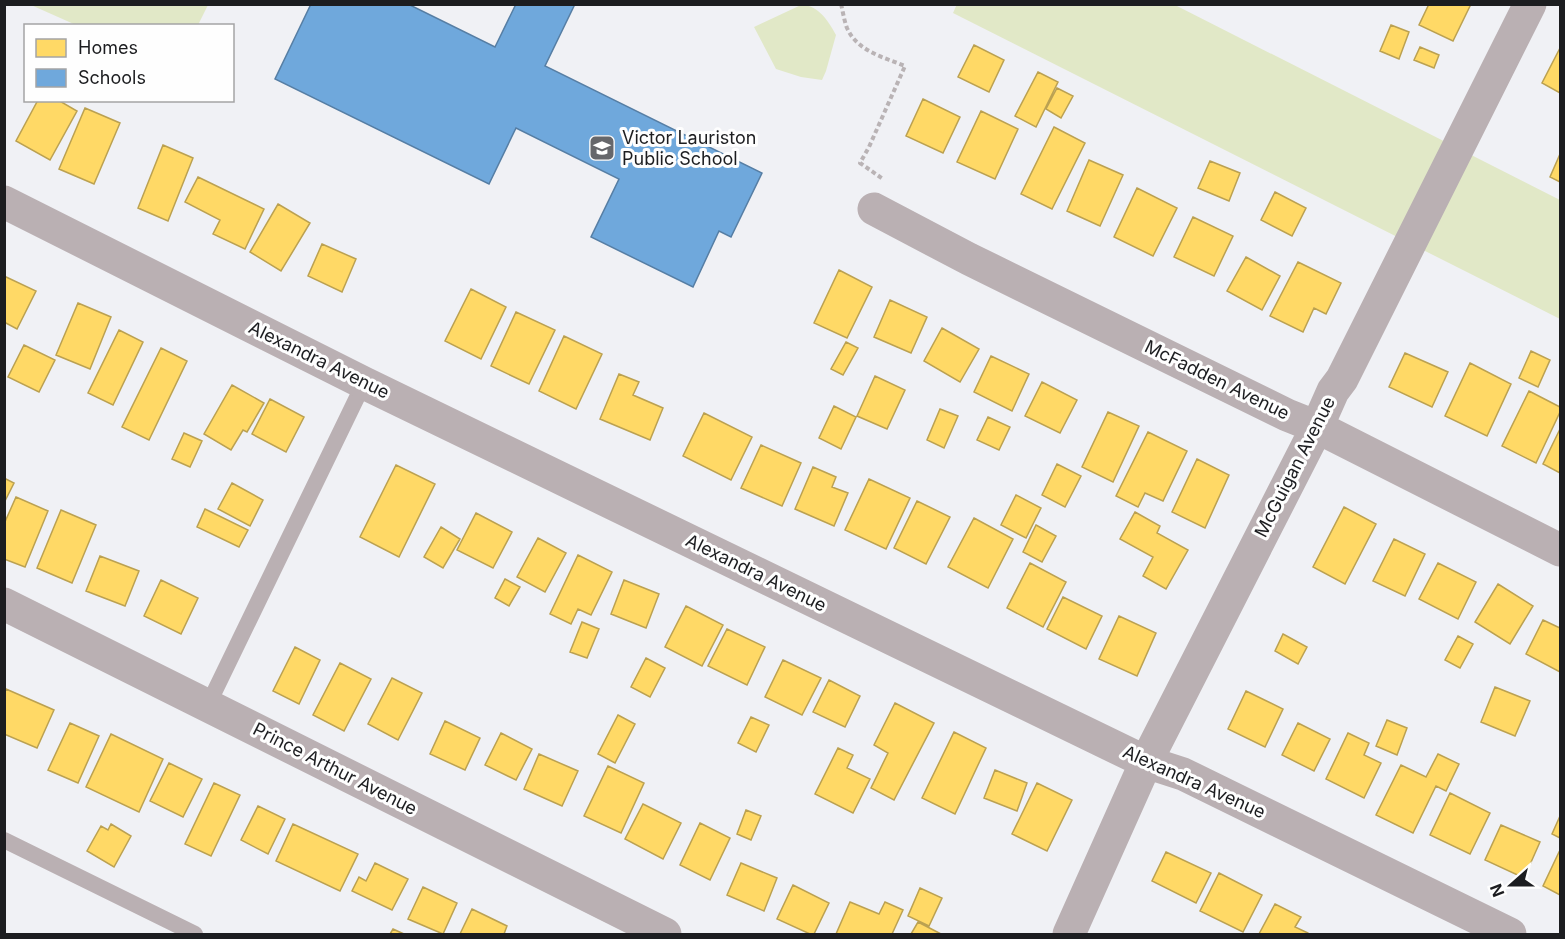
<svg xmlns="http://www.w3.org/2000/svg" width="1565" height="939" font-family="Inter,sans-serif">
<rect width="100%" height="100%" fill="#f0f1f5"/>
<path fill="#e1e8c7" d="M957,4L1175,5L1560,200V319L953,13Z
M31,5L208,4V5L198,25H76Z
M801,5C818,4 829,22 836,35L826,71L822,80L801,77L776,69L754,27Z"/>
<path fill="#ffd966" stroke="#bba151" stroke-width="1.5" d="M1429,4H1471L1453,41L1419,25Z
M1391,25L1409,32L1399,59L1380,51Z
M974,45L1004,60L989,92L958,77Z
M1420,47L1439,55L1434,68L1414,60Z
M1560,48V93L1542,83Z
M1038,72L1058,82L1036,127L1015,116Z
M1057,88L1073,96L1061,118L1046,109Z
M923,99L960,117L943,153L906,136Z
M38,100H58L77,111L50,160L16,141Z
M85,108L120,123L94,184L59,169Z
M981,111L1018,129L995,179L957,162Z
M1054,127L1085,143L1052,209L1021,194Z
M163,145L193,158L168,221L138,208Z
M1560,154V182L1550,177Z
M1089,160L1123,175L1100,226L1067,211Z
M1210,161L1240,173L1229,201L1198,188Z
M198,177L264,209L245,249L213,234L220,220L185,202Z
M1137,188L1177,208L1153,256L1114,237Z
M1275,192L1306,208L1292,236L1261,220Z
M278,204L310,223L281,271L250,252Z
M1193,217L1233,236L1214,276L1174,257Z
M322,244L356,259L342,292L308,276Z
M1246,257L1280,276L1262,310L1227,291Z
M1298,262L1341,283L1326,314L1314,308L1303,332L1270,316Z
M839,270L872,287L847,338L814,323Z
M4,276L36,291L17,329L4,322Z
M471,289L506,307L481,359L445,341Z
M890,300L927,317L911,353L874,337Z
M78,303L111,317L90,369L56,355Z
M516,312L555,330L529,384L491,366Z
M942,328L979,349L960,382L924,361Z
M119,330L143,342L113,405L88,393Z
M564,336L602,354L576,409L539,391Z
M846,342L858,348L843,375L831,369Z
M24,345L55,360L39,392L8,377Z
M161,348L187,361L149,440L122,427Z
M1531,351L1550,360L1538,387L1519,378Z
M1405,353L1448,372L1432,407L1389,387Z
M991,356L1029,374L1012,411L974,392Z
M1470,363L1511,384L1487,436L1445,416Z
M619,374L639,382L633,395L663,408L650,440L600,419Z
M875,376L905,390L887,429L857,416Z
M1042,382L1077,400L1060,433L1025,416Z
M232,385L264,403L247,432L243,430L231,450L204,434Z
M1529,391L1560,407V412L1536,463L1502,446Z
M270,399L304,417L286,452L252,434Z
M834,406L856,417L841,449L819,438Z
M940,409L958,416L944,448L927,440Z
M1108,412L1139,426L1113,482L1082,467Z
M704,413L752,437L731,480L683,456Z
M988,417L1010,427L999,450L977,440Z
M1560,429V473L1543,464Z
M1148,432L1187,451L1163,501L1145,493L1138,507L1116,496Z
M184,433L202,441L190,467L172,459Z
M761,445L801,463L782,506L741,488Z
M1197,459L1229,475L1205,528L1172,512Z
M1057,464L1081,476L1065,507L1042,495Z
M396,465L435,484L399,557L360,537Z
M813,467L836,477L832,487L848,493L834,526L795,509Z
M4,478L14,483L4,503Z
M869,479L910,498L886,549L845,530Z
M232,483L263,500L250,526L218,509Z
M1016,495L1041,508L1026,538L1001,525Z
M16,497L48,511L25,567L4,559V524Z
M917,501L950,517L926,564L894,548Z
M1344,507L1376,524L1345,584L1313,567Z
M205,509L248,530L239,547L197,527Z
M61,510L96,525L72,583L37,568Z
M1135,512L1160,526L1157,533L1188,550L1166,589L1143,576L1153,557L1120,539Z
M476,513L512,532L493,568L457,550Z
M974,518L1013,539L988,588L948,567Z
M1036,525L1056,536L1042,562L1023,552Z
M441,527L460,539L443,568L424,557Z
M538,538L566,553L545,592L517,577Z
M1394,539L1425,554L1405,596L1373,581Z
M578,555L612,572L591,615L578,609L571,624L550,614Z
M100,556L139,571L125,606L86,591Z
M1030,563L1066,582L1043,627L1007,608Z
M1438,563L1476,582L1458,619L1419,599Z
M505,579L520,587L509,606L495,598Z
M161,580L198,598L181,634L144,616Z
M624,580L659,594L646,628L611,614Z
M1498,584L1533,606L1510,644L1475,622Z
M1063,597L1102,616L1086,649L1047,629Z
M686,606L723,625L702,666L665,647Z
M1119,616L1156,633L1137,676L1099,659Z
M1543,620L1560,628V672L1526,654Z
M582,622L599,629L587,658L570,652Z
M727,629L765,647L747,685L708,666Z
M1283,634L1307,647L1298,664L1275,651Z
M1458,636L1473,644L1460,668L1445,660Z
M295,647L320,660L299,704L273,691Z
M646,658L665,668L650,697L631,687Z
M783,660L821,678L802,715L765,697Z
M340,663L371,679L344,731L313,715Z
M392,678L422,693L398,740L368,724Z
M829,680L860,696L845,727L813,712Z
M1495,687L1530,701L1515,736L1481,722Z
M6,689L54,710L37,748L4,734V693Z
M1246,691L1283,709L1265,747L1228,729Z
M895,703L934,723L894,800L871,788L888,753L874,745Z
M618,715L635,724L615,763L598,754Z
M751,717L769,725L756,752L738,743Z
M1387,720L1407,728L1397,755L1376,746Z
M445,721L480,738L465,770L430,754Z
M70,723L99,736L78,783L48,770Z
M1298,723L1330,739L1314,771L1282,755Z
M954,732L986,748L955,814L922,798Z
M501,733L532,749L516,780L485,765Z
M1348,733L1369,743L1364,755L1381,763L1364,798L1326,779Z
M111,734L163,759L139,812L86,787Z
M838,748L853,755L847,768L870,779L853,813L815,794Z
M539,754L578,771L562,806L524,789Z
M1438,754L1459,764L1446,791L1436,786L1413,833L1376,815L1401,765L1426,777Z
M169,763L202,779L183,817L150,801Z
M608,766L644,783L621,833L584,816Z
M995,770L1027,783L1017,811L984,798Z
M214,783L240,795L211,856L185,844Z
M1037,783L1072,800L1047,851L1012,834Z
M1450,793L1490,813L1470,854L1430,835Z
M643,804L681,823L663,859L625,839Z
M258,806L285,819L268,854L241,840Z
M746,810L761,816L751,840L737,834Z
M1560,816V838L1552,834Z
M700,823L730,838L710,880L680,865Z
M111,824L131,836L114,867L87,851L101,826L108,830Z
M293,824L358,854L340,891L276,861Z
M1501,825L1540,842L1524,878L1485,860Z
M1166,852L1211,873L1196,903L1152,881Z
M1559,852L1560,853V895L1543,886Z
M375,863L408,879L392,910L352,891L359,877L366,881Z
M741,863L777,878L764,911L727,895Z
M1219,873L1262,895L1243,932L1200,911Z
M793,885L829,903L814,934H810L777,919Z
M423,887L457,903L443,934L408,919Z
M920,888L942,898L929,926L908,916Z
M850,902L879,914L885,902L903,910L892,934H836Z
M1275,904L1301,917L1295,927L1308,933V934H1259Z
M472,909L507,926L504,934H460Z
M918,922L941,934H911Z
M393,929L404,934H390Z"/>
<path fill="#6fa8dc" stroke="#567ea4" stroke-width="1.5" d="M311,4H408L495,47L516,4H575L545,66L762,173L731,237L719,231L693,287L591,237L619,179L516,128L489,184L275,79Z"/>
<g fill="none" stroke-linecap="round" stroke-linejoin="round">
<path stroke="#b9b3b5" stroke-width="4" stroke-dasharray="4.5 3" stroke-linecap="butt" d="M841,4C843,12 844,20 847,28C857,51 883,57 905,66L869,147L860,163L883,179"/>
<path stroke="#bab0b3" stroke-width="16" d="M208,705L364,383
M4,840L195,934"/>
<path stroke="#bab0b3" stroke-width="33" d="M4,202L364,383L1146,762L1183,774L1510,934
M874,209L969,259L1287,415L1317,427L1560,550
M4,604L665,934
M1069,934L1146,762L1317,427L1333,391L1342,379L1530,4"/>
</g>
<defs>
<g id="school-square" transform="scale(1.35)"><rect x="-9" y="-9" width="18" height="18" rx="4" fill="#66676b" stroke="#fefefe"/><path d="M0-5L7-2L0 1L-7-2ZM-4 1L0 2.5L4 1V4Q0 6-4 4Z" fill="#fff"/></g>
</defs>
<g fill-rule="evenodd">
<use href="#school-square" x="602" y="148"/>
</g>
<g text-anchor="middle" stroke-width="6" stroke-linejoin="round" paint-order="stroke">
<g font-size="18" fill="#1c1d20" stroke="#fefefe" text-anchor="start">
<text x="622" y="144">Victor Lauriston<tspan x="622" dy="21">Public School</tspan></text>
</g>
<g font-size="18" fill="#1c1d20" stroke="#fefefe">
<text transform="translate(319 360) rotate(26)" y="6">Alexandra Avenue</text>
<text transform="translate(1217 380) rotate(26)" y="6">McFadden Avenue</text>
<text transform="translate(1295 467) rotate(-63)" y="6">McGuigan Avenue</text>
<text transform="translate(756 573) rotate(26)" y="6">Alexandra Avenue</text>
<text transform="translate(335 769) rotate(27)" y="6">Prince Arthur Avenue</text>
<text transform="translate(1194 782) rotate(24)" y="6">Alexandra Avenue</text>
</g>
</g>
<rect width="1565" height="939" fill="none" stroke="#1c1d20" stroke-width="12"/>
<rect x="24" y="24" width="210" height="78" fill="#fefefe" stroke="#a4a4a5" stroke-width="1.5"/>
<rect x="36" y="39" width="30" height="18" fill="#ffd966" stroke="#a4a4a5" stroke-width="1.5"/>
<text x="78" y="54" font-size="18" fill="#1c1d20">Homes</text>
<rect x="36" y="69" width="30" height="18" fill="#6fa8dc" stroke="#a4a4a5" stroke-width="1.5"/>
<text x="78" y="84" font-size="18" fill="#1c1d20">Schools</text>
<g transform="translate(1511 885) rotate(249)" stroke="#fefefe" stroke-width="4.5" paint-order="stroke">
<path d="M0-4.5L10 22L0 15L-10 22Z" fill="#1c1d20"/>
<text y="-9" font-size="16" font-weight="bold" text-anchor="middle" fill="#1c1d20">N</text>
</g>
</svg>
